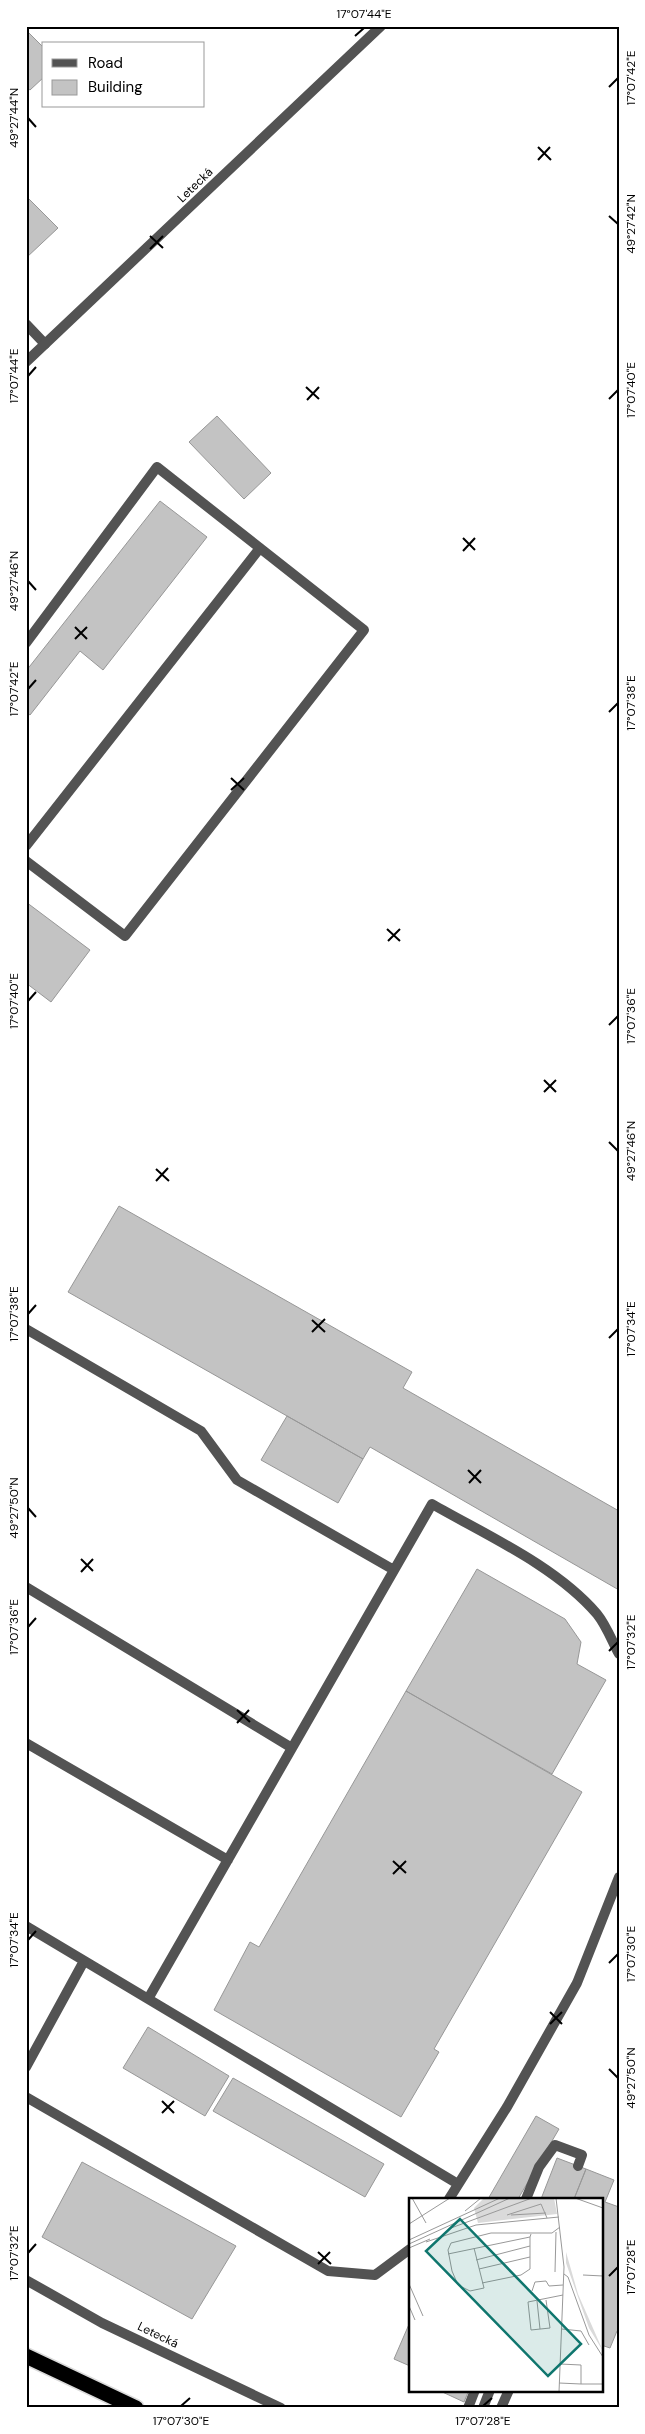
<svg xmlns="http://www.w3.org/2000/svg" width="645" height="2434" font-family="'DM Sans',sans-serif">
<rect width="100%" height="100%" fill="#fff"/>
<path fill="#c3c3c3" stroke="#979797" d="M26,30L44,48V77L30,90L26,87Z
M26,196L58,228L26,258Z
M217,416L271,473L244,499L189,442Z
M160,501L207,537L103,670L80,651L30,715L26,712V671Z
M26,902L90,950L51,1002L26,983Z
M119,1206L412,1372L403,1388L619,1511V1590L370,1447L363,1459L68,1292Z
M287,1416L363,1459L338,1503L261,1460Z
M477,1569L565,1619L581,1642L577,1664L606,1680L552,1774L406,1691Z
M406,1691L582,1792L434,2049L439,2052L401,2117L214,2010L250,1942L259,1947Z
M148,2027L229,2076L205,2116L123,2068Z
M233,2078L384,2164L365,2197L213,2111Z
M536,2116L559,2129L518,2199H488Z
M557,2158L586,2169L574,2199H541Z
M82,2162L236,2246L192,2319L42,2237Z
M586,2169L614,2180L605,2202L619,2207V2332L617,2331L610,2348L601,2345V2199H574Z
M410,2322V2366L394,2359Z
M438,2390H469L464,2402Z"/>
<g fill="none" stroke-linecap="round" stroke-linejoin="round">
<g stroke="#dbdbdb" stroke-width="18">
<path id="motorway" d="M26,2356L136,2408"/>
</g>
<path stroke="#535353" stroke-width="10" d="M26,324L45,344
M26,643L157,467L364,630L125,936L26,861
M26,846L260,548
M26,1329L201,1431L237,1480L394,1570
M26,1587L292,1748
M26,1743L228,1860
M26,1926L458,2184
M148,1999L432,1504C486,1535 556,1566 597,1614C606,1625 612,1641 619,1654
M26,2067L84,1961
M26,2097L328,2271L375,2275L410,2249
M449,2199L507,2107L577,1983L619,1877
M526,2199L539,2167L555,2145L582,2155L578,2166
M468,2408L475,2390
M483,2408L490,2390
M501,2408L509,2390"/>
<path stroke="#535353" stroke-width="10" d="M26,362L381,26
M26,2280L102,2323L281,2408"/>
<use href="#motorway" stroke="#000" stroke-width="15"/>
</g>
<path fill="none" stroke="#000" stroke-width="2" d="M355,36L364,28M609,87L618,78M28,118L36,127M538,147L551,160M538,160L550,147M609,216L618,224M150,236L163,248M150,249L163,236M28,376L36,367M306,387L319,399M609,399L618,390M307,400L319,387M463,538L475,550M463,551L475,538M28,581L36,590M75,627L87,639M75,639L87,627M28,689L36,680M609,712L618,703M231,778L244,790M231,790L244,778M387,929L400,941M388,941L400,929M28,1001L36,992M609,1025L618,1016M544,1080L556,1092M544,1092L556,1080M609,1142L618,1151M156,1169L169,1181M156,1181L168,1168M28,1314L36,1305M312,1320L325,1332M312,1332L325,1319M609,1338L618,1329M468,1470L481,1483M469,1483L481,1470M28,1508L36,1517M81,1559L93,1571M81,1572L93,1559M28,1627L36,1618M609,1651L618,1642M237,1710L250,1722M237,1723L249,1710M393,1861L406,1873M393,1874L406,1861M28,1940L36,1931M609,1963L618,1954M550,2012L562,2024M550,2024L562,2012M609,2069L618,2078M162,2101L174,2113M162,2113L174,2101M318,2252L331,2264M28,2253L36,2244M318,2264L330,2252M609,2276L618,2267M181,2406L190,2398M483,2406L492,2398"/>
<g text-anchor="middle" stroke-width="5" stroke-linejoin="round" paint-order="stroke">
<g font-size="12" fill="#000" stroke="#fff">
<text transform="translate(195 185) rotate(-44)" y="4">Letecká</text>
<text transform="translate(158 2335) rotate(26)" y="4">Letecká</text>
</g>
</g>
<g transform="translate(409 2198)">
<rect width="194" height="194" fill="#fff"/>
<path d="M75,0H145L148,16L69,25L65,10ZM157,54L169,96L194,153L180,130L157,65Z" fill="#dadada"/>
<path fill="none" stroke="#999" stroke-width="1" d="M3,0L17,25M147,0L155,69L150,194M166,0L194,10M56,13L72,0M98,17L132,6L138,20M102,17L137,15M0,26L41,0M42,30L123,0M0,42L91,0M17,44L67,27L150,19M0,46L101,0M0,50L21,41M65,50L75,90L61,93L49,87L43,73L39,52L42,45L82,35H143L151,29M39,56L121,39L122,36M67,62L121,48M70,71L121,59M146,74L147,34M155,76L159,79L180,137L194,159M174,77L194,78M73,85L112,77L121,71V39M0,86L14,118M123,93L126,84L137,83L140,88L154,87M137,102L141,130L122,132L119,104L154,97M128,103L131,131M0,108L6,122M153,131L172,133L180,147M150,185L172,186V167L151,166M172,186H194"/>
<path fill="#0f766e" fill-opacity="0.15" stroke="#0f766e" stroke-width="2.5" d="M51,21L172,146L139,178L17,53Z"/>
<rect width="194" height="194" fill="none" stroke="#000" stroke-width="2.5"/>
</g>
<rect width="645" height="2434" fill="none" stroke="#ffffff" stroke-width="55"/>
<rect x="42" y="42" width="162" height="65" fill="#ffffff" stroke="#999999"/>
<rect x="52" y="59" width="25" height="8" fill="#535353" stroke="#999999"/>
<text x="88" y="68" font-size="15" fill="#000000">Road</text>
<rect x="52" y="80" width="25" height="15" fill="#c3c3c3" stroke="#999999"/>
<text x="88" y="92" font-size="15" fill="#000000">Building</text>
<rect x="28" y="28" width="590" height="2378" fill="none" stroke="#000" stroke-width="2"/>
<g font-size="12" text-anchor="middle" fill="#000">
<text x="364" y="18">17°07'44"E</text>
<text transform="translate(631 78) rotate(-90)" y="4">17°07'42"E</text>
<text transform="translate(14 118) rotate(-90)" y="4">49°27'44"N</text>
<text transform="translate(631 224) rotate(-90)" y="4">49°27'42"N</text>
<text transform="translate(14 376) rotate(-90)" y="4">17°07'44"E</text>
<text transform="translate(631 390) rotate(-90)" y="4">17°07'40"E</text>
<text transform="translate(14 581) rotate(-90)" y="4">49°27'46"N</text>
<text transform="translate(14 689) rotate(-90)" y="4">17°07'42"E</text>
<text transform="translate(631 703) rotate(-90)" y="4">17°07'38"E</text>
<text transform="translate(14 1001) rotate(-90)" y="4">17°07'40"E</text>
<text transform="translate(631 1016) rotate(-90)" y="4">17°07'36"E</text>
<text transform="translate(631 1151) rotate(-90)" y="4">49°27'46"N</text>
<text transform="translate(14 1314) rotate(-90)" y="4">17°07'38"E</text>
<text transform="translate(631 1329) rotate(-90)" y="4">17°07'34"E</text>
<text transform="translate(14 1508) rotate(-90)" y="4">49°27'50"N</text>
<text transform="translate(14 1627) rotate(-90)" y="4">17°07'36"E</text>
<text transform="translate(631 1642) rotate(-90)" y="4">17°07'32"E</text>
<text transform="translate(14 1940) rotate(-90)" y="4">17°07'34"E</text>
<text transform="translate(631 1954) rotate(-90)" y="4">17°07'30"E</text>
<text transform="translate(631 2078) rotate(-90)" y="4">49°27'50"N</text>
<text transform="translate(14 2253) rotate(-90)" y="4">17°07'32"E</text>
<text transform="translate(631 2267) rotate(-90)" y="4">17°07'28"E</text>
<text x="181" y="2425">17°07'30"E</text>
<text x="483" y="2425">17°07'28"E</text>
</g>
</svg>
